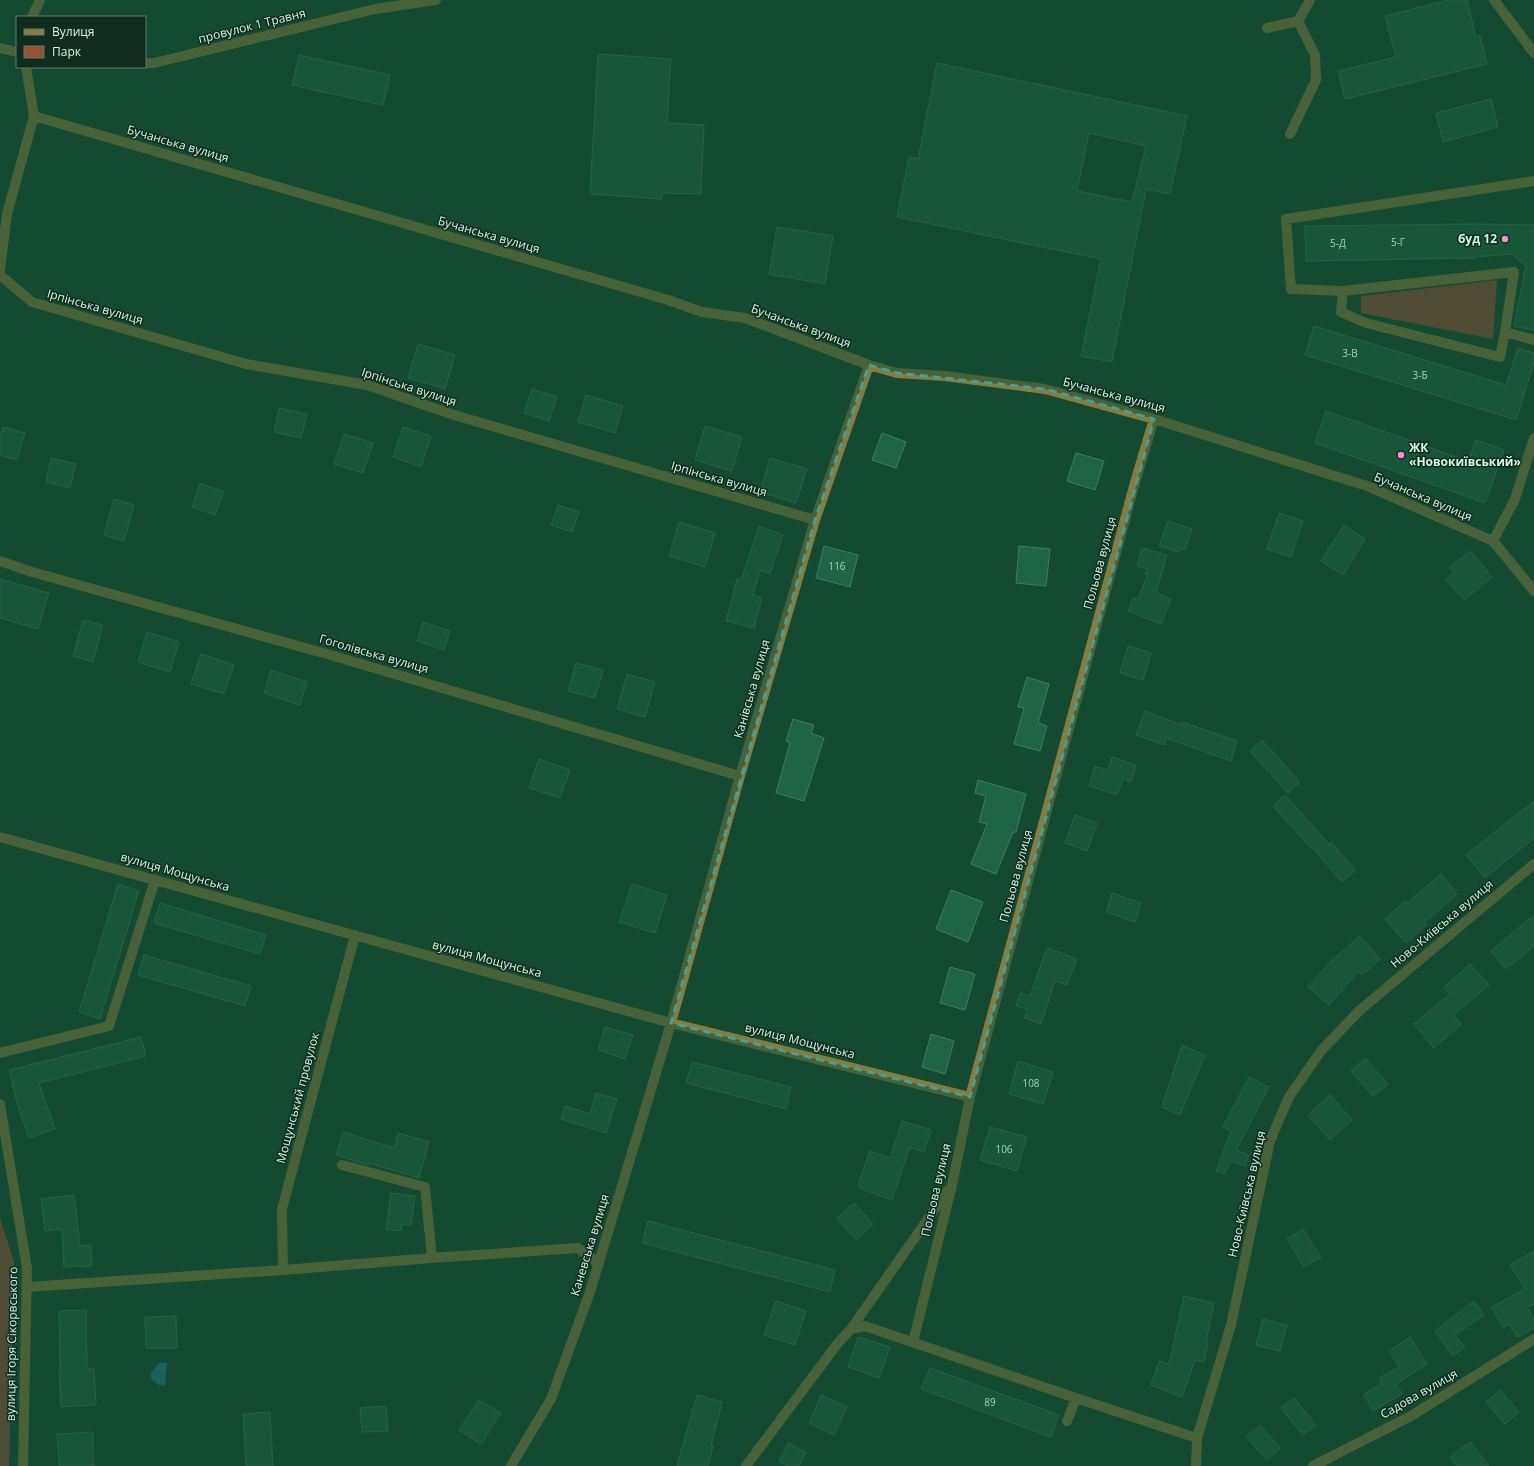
<svg xmlns="http://www.w3.org/2000/svg" width="1534" height="1466" font-family="'Open Sans',sans-serif">
<rect width="100%" height="100%" fill="#144a32"/>
<path fill="#955139" d="M1497,280L1493,339L1361,313V296Z
M0,1218L14,1262L9,1466H0Z"/>
<path fill="#1c7c95" d="M159,1363H167L165,1386L159,1385L151,1379V1373Z"/>
<path fill="#1d6545" stroke="#3b805f" fill-rule="evenodd" d="M1448,0H1467L1476,37L1480,36L1487,64L1345,99L1338,71L1396,57L1385,16Z
M598,54L671,59L667,123L704,125L701,194L662,193V199L590,194Z
M299,55L390,75L383,105L292,85Z
M937,63L1187,116L1170,194L1146,189L1112,362L1081,356L1101,259L897,217L909,157L918,159ZM1089,133L1146,146L1132,202L1077,191Z
M1491,99L1498,127L1443,142L1436,113Z
M1475,224L1534,225V330L1514,326L1526,265L1511,254L1476,257V258L1306,261L1305,226Z
M777,227L833,236L825,284L769,274Z
M1314,326L1506,385L1518,348L1534,353V363L1516,420L1305,355Z
M418,344L455,355L445,389L408,378Z
M532,389L557,397L549,421L524,413Z
M586,395L623,406L615,433L578,422Z
M279,408L307,414L301,438L274,432Z
M1326,411L1468,461L1476,440L1504,450L1485,503L1315,443Z
M705,426L742,437L732,471L695,460Z
M3,427L25,433L17,460L0,455V438Z
M403,427L431,436L421,467L393,457Z
M882,433L906,442L896,468L872,460Z
M344,434L373,443L363,473L334,464Z
M1076,453L1104,461L1095,490L1067,481Z
M51,458L76,464L70,488L46,482Z
M770,458L807,469L796,503L760,492Z
M200,483L224,492L215,515L192,507Z
M114,499L134,505L124,541L104,535Z
M558,505L579,512L572,532L551,525Z
M1279,513L1303,521L1291,557L1267,549Z
M1168,521L1192,529L1185,550L1179,548L1178,552L1159,546Z
M679,522L715,533L705,567L669,556Z
M1344,525L1365,539L1343,575L1321,561Z
M759,526L783,535L770,574L760,570L753,595L762,598L754,628L726,621L737,579L741,580Z
M824,546L858,555L850,587L816,578Z
M1019,546L1050,549L1046,586L1016,583Z
M1142,548L1167,555L1156,593L1171,599L1161,624L1128,611L1133,598L1138,599L1148,574H1145L1147,569L1137,566Z
M1470,551L1492,577L1464,600L1446,579L1454,572L1450,567Z
M0,579L49,593L38,629L0,618Z
M83,620L103,625L93,662L73,656Z
M423,622L450,631L444,650L417,641Z
M147,632L179,642L170,672L138,662Z
M1128,646L1151,653L1143,680L1120,673Z
M201,654L234,665L224,694L191,684Z
M576,663L603,670L595,698L568,691Z
M271,670L307,682L300,705L264,693Z
M627,674L655,682L645,717L617,709Z
M1027,677L1049,684L1038,723L1047,726L1040,751L1014,744L1024,708L1018,707Z
M1145,711L1181,725L1182,722L1237,741L1231,761L1166,738L1164,745L1136,735Z
M793,719L814,725L811,733L824,738L804,801L776,793L790,743L786,741Z
M1262,740L1300,782L1288,793L1250,751Z
M1112,757L1136,765L1131,782L1123,779L1117,795L1089,786L1095,766L1108,770Z
M539,759L570,770L560,798L529,788Z
M978,780L1026,794L1016,832H1013L996,874L971,864L987,824L979,822L986,796L975,793Z
M1285,795L1329,844L1331,842L1355,870L1342,882L1311,846L1310,847L1273,806Z
M1534,801V838L1485,878L1466,855Z
M1075,815L1097,823L1087,851L1065,843Z
M1441,874L1457,894L1425,922L1427,924L1406,943L1385,919L1405,901L1407,903Z
M118,884L139,891L100,1019L79,1012Z
M632,884L667,895L655,933L619,922Z
M951,890L983,902L968,942L936,929Z
M1112,893L1141,903L1135,922L1106,912Z
M160,903L266,935L260,954L154,923Z
M1534,915V946L1506,969L1491,951Z
M1360,936L1380,959L1362,975L1359,971L1329,1005L1308,987L1332,960Z
M1047,948L1077,959L1067,985L1055,981L1041,1024L1024,1018L1027,1009L1016,1006L1020,993L1030,996Z
M144,955L251,986L245,1006L138,975Z
M1470,964L1489,985L1453,1015L1461,1024L1434,1048L1414,1024L1450,994L1444,987Z
M950,967L975,974L965,1010L940,1003Z
M605,1027L633,1035L625,1059L598,1050Z
M931,1034L954,1041L945,1074L922,1067Z
M141,1037L146,1056L39,1083L55,1129L29,1138L17,1103L9,1070Z
M1182,1045L1205,1055L1180,1115L1162,1107Z
M1365,1058L1388,1084L1373,1096L1351,1071Z
M1018,1061L1053,1072L1043,1104L1009,1094Z
M692,1062L791,1087L786,1109L686,1083Z
M1249,1077L1269,1087L1236,1150L1249,1155L1245,1166L1231,1161L1224,1174L1216,1171L1231,1131L1223,1127Z
M596,1093L617,1099L606,1133L561,1119L565,1106L590,1114Z
M1330,1095L1352,1120L1330,1140L1308,1115Z
M902,1121L931,1130L924,1152L910,1147L892,1200L859,1188V1183L870,1151L890,1158Z
M990,1127L1027,1137L1017,1171L980,1160Z
M343,1132L394,1148L398,1133L429,1142L419,1178L369,1163L368,1165L336,1155Z
M391,1193L415,1196L411,1225L402,1224L401,1231L386,1229Z
M74,1195L80,1246L91,1245L92,1266L64,1267L62,1229L45,1231L41,1199Z
M854,1203L873,1224L856,1240L837,1218Z
M648,1221L835,1270L830,1292L642,1243Z
M1303,1229L1321,1257L1304,1267L1287,1239Z
M1534,1251V1304L1527,1307L1534,1320V1328L1517,1337L1509,1324L1503,1327L1492,1307L1525,1289L1510,1265Z
M1184,1296L1214,1303L1206,1341L1208,1342L1204,1362L1195,1360L1182,1397L1151,1385L1159,1361L1169,1364Z
M776,1301L806,1311L795,1345L764,1335Z
M1474,1301L1484,1315L1455,1335L1465,1347L1453,1356L1435,1331Z
M86,1310L87,1369L94,1368L96,1405L61,1407L59,1370H60L59,1311Z
M176,1316L177,1348H146L145,1317Z
M1263,1319L1287,1325L1280,1351L1256,1345Z
M858,1337L890,1347L879,1378L848,1367Z
M1410,1337L1427,1364L1396,1384L1402,1394L1373,1411L1364,1394L1382,1384L1379,1378L1399,1367L1389,1351Z
M930,1368L1059,1415L1051,1437L921,1389Z
M1500,1390L1519,1412L1505,1424L1486,1402Z
M697,1395L722,1402L711,1446H713L708,1466H677Z
M821,1395L847,1407L834,1435L809,1423Z
M1294,1398L1316,1425L1303,1435L1281,1408Z
M479,1400L501,1413L481,1444L459,1430Z
M386,1406L388,1431L362,1432L360,1408Z
M270,1412L273,1466H246L243,1414Z
M1260,1425L1280,1448L1267,1460L1246,1437Z
M93,1432L94,1466H59L57,1434Z
M1470,1442L1489,1466H1457L1450,1457Z
M788,1443L806,1452L799,1466H788L779,1461Z"/>
<g fill="none" stroke-linecap="round" stroke-linejoin="round">
<path stroke="#857c42" stroke-width="10" d="M1494,0L1534,53
M32,17L40,0
M1267,28L1298,21
M0,48L17,52
M145,63H154L375,9L436,0
M34,116L668,300L702,312L745,318L869,365L897,373L945,376L1045,389L1154,419L1367,486L1493,541L1534,591
M1290,134L1316,80L1315,55L1298,21L1310,0
M0,270L7,214L34,116L26,67
M0,275L32,302L246,364L367,385L451,414L815,520
M1343,291L1341,312L1366,323L1500,357L1505,332L1534,340
M1505,332L1514,272L1343,291L1291,289L1286,219L1534,181
M1493,541L1515,499L1534,438
M0,561L32,572L327,654L740,776
M0,837L671,1023L970,1097
M355,935L282,1209L283,1270L432,1258L578,1248L599,1264
M0,1053L109,1026L155,880
M0,1104L27,1268L23,1466
M342,1165L425,1187L432,1258
M27,1287L283,1270
M851,1329L948,1190
M913,1342L952,1185L970,1097L1134,486L1154,419
M1067,1421L1076,1398
M511,1466L551,1399L590,1292L671,1023L740,776L815,520L869,365
M746,1466L838,1343L851,1329L865,1326L1076,1398L1197,1438
M1196,1466L1197,1438L1231,1325L1270,1141L1289,1097L1321,1051L1359,1011L1534,864
M1313,1466L1411,1416L1534,1339"/>
</g>
<path d="M0 0H1534V1466H0ZM869,365L897,373L1045,389L1154,419L970,1097L671,1023L815,520Z" fill="#144a32" fill-opacity=".55" fill-rule="evenodd"/>
<path fill="none" stroke="#4a9d91" stroke-width="3" stroke-dasharray="8 5" stroke-linejoin="round" d="M869,365L897,373L1045,389L1154,419L970,1097L671,1023L815,520Z"/>
<g fill="#f491d3" stroke="#0f2c1e" stroke-width="1.5">
<circle cx="1505" cy="239" r="4"/>
<circle cx="1401" cy="455" r="4"/>
</g>
<g text-anchor="middle" stroke-width="3" stroke-linejoin="round" paint-order="stroke">
<g font-size="10" fill="#a7d2bc">
<text x="1398" y="246">5-Г</text>
<text x="1338" y="247">5-Д</text>
<text x="1350" y="357">3-В</text>
<text x="1420" y="379">3-Б</text>
<text x="837" y="570">116</text>
<text x="1031" y="1087">108</text>
<text x="1004" y="1153">106</text>
<text x="990" y="1406">89</text>
</g>
<g font-size="12" fill="#d5f7e4" stroke="#0f2c1e">
<text transform="translate(252 26) rotate(-14)" y="4">провулок 1 Травня</text>
<text transform="translate(178 144) rotate(16)" y="4">Бучанська вулиця</text>
<text transform="translate(489 235) rotate(16)" y="4">Бучанська вулиця</text>
<text transform="translate(95 307) rotate(16)" y="4">Ірпінська вулиця</text>
<text transform="translate(801 326) rotate(20)" y="4">Бучанська вулиця</text>
<text transform="translate(409 387) rotate(18)" y="4">Ірпінська вулиця</text>
<text transform="translate(1114 395) rotate(15)" y="4">Бучанська вулиця</text>
<text transform="translate(719 479) rotate(16)" y="4">Ірпінська вулиця</text>
<text transform="translate(1423 497) rotate(23)" y="4">Бучанська вулиця</text>
<text transform="translate(1100 563) rotate(-75)" y="4">Польова вулиця</text>
<text transform="translate(374 654) rotate(16)" y="4">Гоголівська вулиця</text>
<text transform="translate(752 689) rotate(-74)" y="4">Канівська вулиця</text>
<text transform="translate(175 872) rotate(16)" y="4">вулиця Мощунська</text>
<text transform="translate(1016 876) rotate(-75)" y="4">Польова вулиця</text>
<text transform="translate(1442 924) rotate(-40)" y="4">Ново-Київська вулиця</text>
<text transform="translate(487 959) rotate(15)" y="4">вулиця Мощунська</text>
<text transform="translate(800 1041) rotate(14)" y="4">вулиця Мощунська</text>
<text transform="translate(298 1098) rotate(-75)" y="4">Мощунський провулок</text>
<text transform="translate(936 1190) rotate(-77)" y="4">Польова вулиця</text>
<text transform="translate(1247 1194) rotate(-77)" y="4">Ново-Київська вулиця</text>
<text transform="translate(590 1245) rotate(-73)" y="4">Каневська вулиця</text>
<text transform="translate(12 1344) rotate(-89)" y="4">вулиця Ігоря Сікорвського</text>
<text transform="translate(1419 1394) rotate(-30)" y="4">Садова вулиця</text>
</g>
<g font-size="12" font-weight="bold" fill="#d5f7e4" stroke="#0f2c1e" text-anchor="end">
<text x="1497" y="243">буд 12</text>
<text x="1409" y="452" text-anchor="start">ЖК<tspan x="1409" dy="14">«Новокиївський»</tspan></text>
</g>
</g>
<rect x="16" y="16" width="130" height="52" fill="#0f2c1e" stroke="#5e7d6d"/>
<rect x="24" y="29" width="20" height="6" fill="#857c42" stroke="#5e7d6d"/>
<text x="52" y="36" font-size="12" fill="#d5f7e4">Вулиця</text>
<rect x="24" y="46" width="20" height="12" fill="#955139" stroke="#5e7d6d"/>
<text x="52" y="56" font-size="12" fill="#d5f7e4">Парк</text>
</svg>
